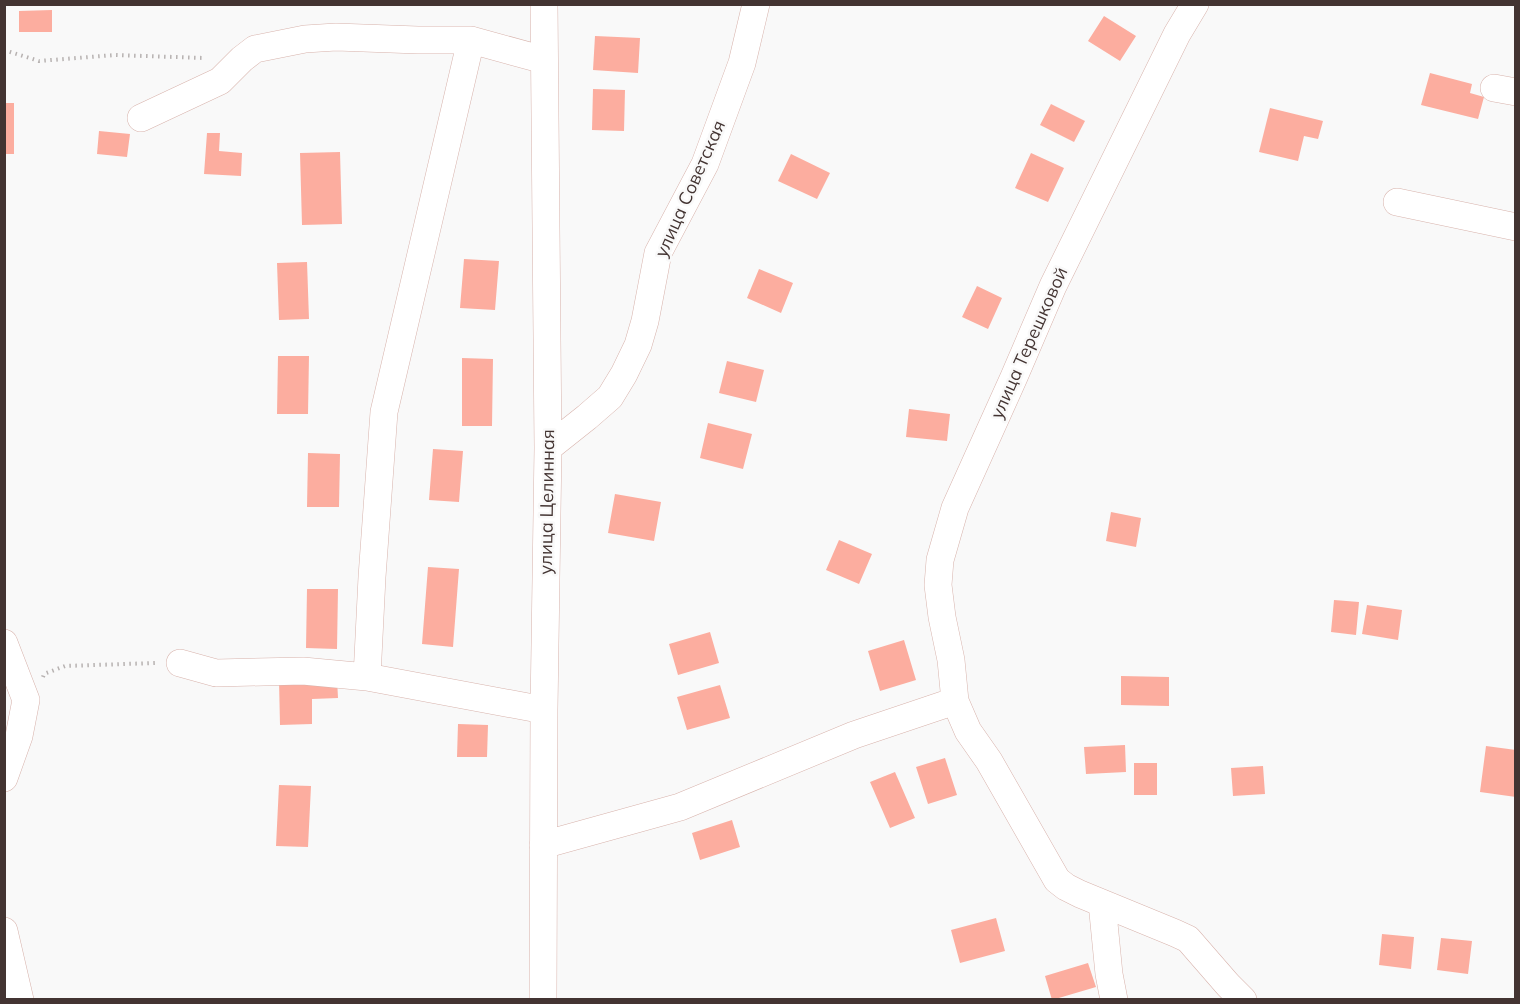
<svg xmlns="http://www.w3.org/2000/svg" width="1520" height="1004" font-family="Mulish,sans-serif">
<rect width="100%" height="100%" fill="#f9f9f9"/>
<path fill="#fcad9f" d="M52,10V32H19V11Z
M1104,16L1136,36L1120,61L1088,41Z
M595,36L640,38L638,73L593,70Z
M1430,73L1472,84L1470,93L1484,97L1478,119L1421,105Z
M593,89L625,90L624,131L592,130Z
M4,103H14V154H4Z
M1051,104L1085,121L1074,142L1040,125Z
M1270,108L1323,121L1318,139L1304,136L1298,161L1259,152Z
M99,131L130,134L127,157L97,154Z
M207,133H220L219,151L242,153L241,176L204,174Z
M340,152L342,224L302,225L300,153Z
M1031,153L1064,168L1048,202L1015,188Z
M791,154L830,173L817,199L778,181Z
M464,259L499,261L495,310L460,308Z
M307,262L309,319L279,320L277,263Z
M759,269L793,283L781,313L747,298Z
M977,286L1002,298L988,329L962,317Z
M278,356H309L308,414H277Z
M462,358L493,359L492,426H462Z
M727,361L764,370L756,402L719,393Z
M909,409L950,414L947,441L906,437Z
M708,423L752,434L743,469L700,458Z
M433,449L463,451L459,502L429,500Z
M308,453L340,454L339,507H307Z
M615,494L661,502L654,541L608,533Z
M1111,512L1141,518L1136,547L1106,541Z
M839,540L872,554L859,584L826,570Z
M428,567L459,569L453,647L422,644Z
M307,589H338L337,649L306,648Z
M1334,600L1359,602L1356,635L1331,632Z
M1367,605L1402,610L1398,640L1362,634Z
M710,632L719,663L678,675L669,644Z
M904,640L916,680L880,691L868,651Z
M1121,676L1169,677V706L1121,705Z
M337,679L338,698L312,699V724L280,725L279,680Z
M720,685L730,718L687,730L677,697Z
M458,724L488,725L487,757H457Z
M1125,745L1126,772L1086,774L1084,747Z
M1486,746L1516,750V797L1480,792Z
M945,758L957,795L928,804L916,767Z
M1134,763H1157V795H1134Z
M1263,766L1265,794L1233,796L1231,768Z
M895,772L915,818L890,828L870,782Z
M279,785L311,786L308,847L276,846Z
M732,820L740,847L700,860L692,833Z
M996,918L1005,951L960,963L951,930Z
M1382,934L1414,937L1411,969L1379,965Z
M1441,938L1472,941L1468,974L1437,970Z
M1088,963L1096,987L1052,1000L1045,976Z"/>
<g fill="none" stroke-linecap="round" stroke-linejoin="round">
<g stroke="#d8b3ac" stroke-width="28">
<path id="street" d="M1195,4L1177,34L1053,286L1014,377L955,508L940,560L938,585L942,617L951,660L955,701L968,731L989,761L1057,880L1066,887L1080,894L1175,933L1188,939L1228,985L1243,1000
M1494,88L1516,92
M141,118L220,81L242,59L255,49L305,39L336,37L418,40H471L544,60
M1397,202L1516,227
M548,448L587,417L610,397L624,374L638,345L645,321L658,253L705,164L742,63L756,4
M4,643L26,700L19,736L4,778
M180,663L216,673L303,671L367,677L544,710
M367,677L372,577L384,412L471,40
M543,845L680,807L854,735L955,701
M1102,903L1109,974L1114,1000
M4,931L20,1000
M543,1000L544,710L548,448L544,4"/>
</g>
<path stroke="#b7b2b1" stroke-width="4" stroke-dasharray="1.5 4.5" stroke-linecap="butt" d="M4,50L39,61L115,55L205,58
M43,677L44,674L65,666L155,663"/>
<use href="#street" stroke="#fff" stroke-width="27"/>
</g>
<g text-anchor="middle" stroke-width="5" stroke-linejoin="round" paint-order="stroke">
<g font-size="18" fill="#433432" stroke="#f9f9f9">
<text transform="translate(690 189) rotate(-66)" y="6">улица Советская</text>
<text transform="translate(1029 343) rotate(-66)" y="6">улица Терешковой</text>
<text transform="translate(547 502) rotate(-89)" y="6">улица Целинная</text>
</g>
</g>
<rect width="1520" height="1004" fill="none" stroke="#433432" stroke-width="12"/>
</svg>
